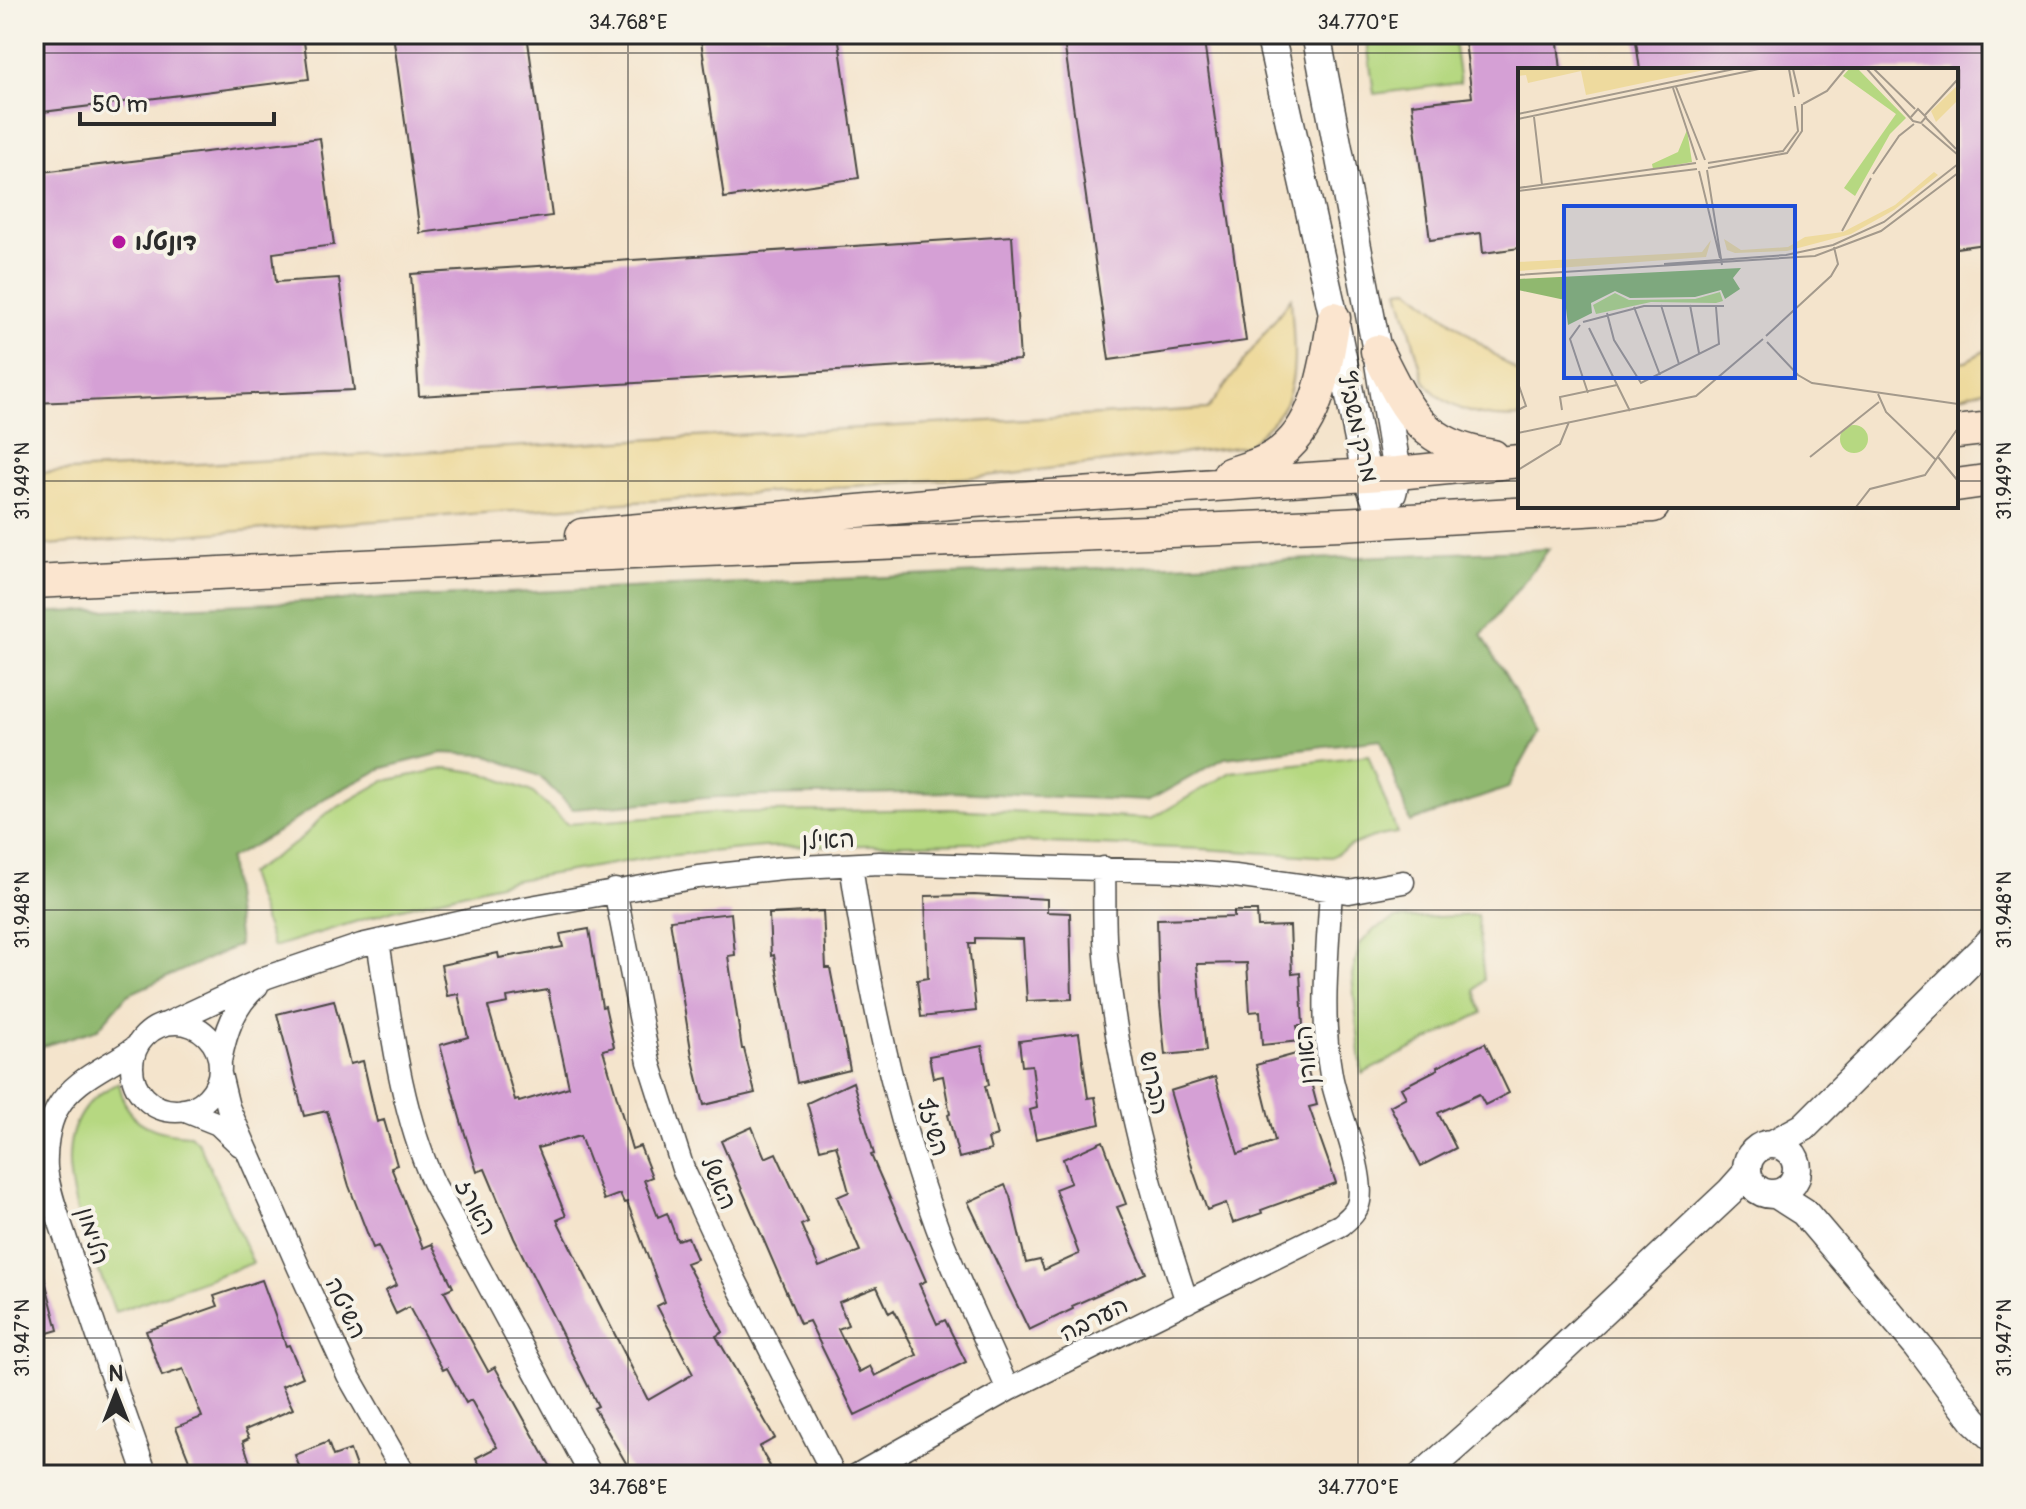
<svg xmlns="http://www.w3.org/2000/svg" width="2026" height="1509" font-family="Pangolin,'Playpen Sans Hebrew',sans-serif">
<rect width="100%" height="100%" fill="#f7f3e8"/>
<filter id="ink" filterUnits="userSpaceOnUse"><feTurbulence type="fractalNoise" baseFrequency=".0125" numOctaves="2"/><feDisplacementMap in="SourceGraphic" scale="16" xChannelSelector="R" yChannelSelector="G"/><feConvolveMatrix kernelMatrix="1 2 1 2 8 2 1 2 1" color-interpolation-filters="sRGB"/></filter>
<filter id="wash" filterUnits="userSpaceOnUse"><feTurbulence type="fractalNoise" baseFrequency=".006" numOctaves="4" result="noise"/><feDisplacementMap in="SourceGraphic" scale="32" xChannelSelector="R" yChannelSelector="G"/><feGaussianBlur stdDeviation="1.8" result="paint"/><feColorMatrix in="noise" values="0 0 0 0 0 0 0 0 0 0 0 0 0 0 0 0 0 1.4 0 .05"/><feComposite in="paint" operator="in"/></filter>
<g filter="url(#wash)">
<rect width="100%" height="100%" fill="#f4e4cc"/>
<path fill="#b6d881" stroke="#708256" stroke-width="2" d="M1366,34H1453L1460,83L1374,94Z
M1368,755L1397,833L1373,837L1352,845L1331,857L1202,849L1021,842L764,847L653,857L511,881L394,910L273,947L248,874L299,841L324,815L384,781L448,768L483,773L532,792L567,824L713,813L949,809L1151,819L1231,772Z
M1477,915L1484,980L1475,990L1482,1013L1362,1074L1352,975L1360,944L1375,929L1395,919Z
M119,1083C121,1091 123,1101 127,1108C140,1130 168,1134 190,1135L199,1144L253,1263L115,1312C90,1244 23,1125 119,1083Z"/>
<path fill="#90b86f" stroke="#5e724d" stroke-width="2" d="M1549,549L1482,635L1539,732L1508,788L1410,822L1381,739L1225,758L1148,801L952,792L718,797L573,809L539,776L486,755L442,753L383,768L325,798L283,829L229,859L239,945L127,995L98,1029L34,1049V613Z"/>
<path fill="#eeda9e" stroke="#8c8264" stroke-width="2" d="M1409,289L1520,374V417C1485,420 1444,410 1424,380L1399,290Z
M1291,298C1292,329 1299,368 1287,399C1280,417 1261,433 1246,446L977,477L34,546V473L1208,409Z
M1992,347V388L1956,397V362L1966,361Z"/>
<g id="blocks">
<path fill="#d5a0d5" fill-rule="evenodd" d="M34,34H303L309,79L34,113Z
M393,34H527L552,216L420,233Z
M700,34H838L859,178L724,198Z
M1063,34H1203L1246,341L1109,360Z
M1464,34H1557L1561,70H1520V248L1483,253L1481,233L1430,240L1412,104L1472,97Z
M1635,34H1992V243L1956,248V70H1640Z
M320,138L334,245L273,253L276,282L339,278L354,390L34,403V173Z
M1012,236L1020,360L419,396L411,274Z
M974,895L1047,899V912L1070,913L1072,999L1027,1001L1023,939L975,938V944H969L976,1011L921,1017L917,980L928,978L925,896Z
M823,911L826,968H830L850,1070L797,1083L774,955L771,956L769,914Z
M1234,911H1257L1258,927L1290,926L1292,974L1300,973L1303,1026H1297L1300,1041L1262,1045L1260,1011L1250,1012L1247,963L1197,964L1206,1051L1165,1055L1159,994L1157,919L1234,917Z
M731,913L735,955L728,956L742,1049H744L755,1093L704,1105L692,1056L670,920Z
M589,929L602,1007L605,1006L614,1047L603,1050L632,1149L640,1146L652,1177L644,1180L658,1217L667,1213L677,1240L688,1237L697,1259L686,1263L723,1332L716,1336L775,1438L759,1447L770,1466L756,1475H633L594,1408L598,1406L514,1238L485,1169L477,1172L460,1118L440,1045L468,1037L458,994L447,996L441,965L498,953L499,958L563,947L560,934ZM548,990L569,1087L519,1102L518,1099L515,1100L488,1007L508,1003L507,997ZM580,1136L604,1200L620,1194L624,1203L627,1202L665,1302L657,1306L693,1374L648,1400L557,1220L566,1216L538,1148Z
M334,1000L350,1064L363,1061L377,1122L384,1120L397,1165L391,1167L423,1248L432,1244L453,1287L444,1291L488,1371L495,1367L552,1469L540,1475H485L476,1458L497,1447L471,1400L466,1403L447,1368L443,1370L409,1307L396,1314L385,1291L397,1285L378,1246L373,1248L349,1186L327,1111L304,1116L277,1014Z
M1079,1033L1088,1098L1095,1097L1100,1124L1036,1139L1030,1110L1037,1108L1032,1065L1022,1066L1019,1041Z
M1485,1043L1509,1093L1485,1105L1479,1094L1438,1113L1456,1148L1421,1166L1390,1106L1406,1097L1401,1088L1438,1069L1437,1067Z
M982,1046L989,1085L985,1086L997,1136L988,1139L991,1150L959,1158L948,1115L950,1114L943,1076L933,1078L929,1056Z
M1303,1052L1317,1105L1309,1107L1336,1183L1261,1210L1262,1213L1233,1223L1226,1203L1207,1210L1193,1170L1170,1091L1215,1077L1238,1154L1275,1141L1256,1065Z
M853,1082L874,1154L871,1155L926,1281L919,1284L937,1324L945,1320L966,1362L855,1415L809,1321L800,1324L721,1141L752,1127L765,1158L776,1153L808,1222L801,1225L819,1267L860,1251L837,1197L849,1192L836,1145L820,1149L807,1103ZM877,1287L889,1313L894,1310L917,1355L875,1376L870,1366L859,1372L838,1329L848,1325L839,1302Z
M1103,1141L1126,1204L1117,1207L1146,1273L1072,1306L1073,1309L1029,1330L968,1202L1005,1185L1010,1196L1026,1263L1040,1260L1044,1270L1079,1254L1055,1189L1071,1183L1063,1159Z
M41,1265L58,1330L34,1337V1266Z
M262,1280L286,1346L289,1345L303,1377L282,1386L293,1409L245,1430L249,1438L243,1441L254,1475H195L176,1427L202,1417L183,1369L162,1376L146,1331L218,1306L214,1296Z
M328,1442L333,1456L350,1450L359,1475H290L300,1469L295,1455Z"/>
</g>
</g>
<g filter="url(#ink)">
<use href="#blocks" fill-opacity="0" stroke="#494743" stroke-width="2"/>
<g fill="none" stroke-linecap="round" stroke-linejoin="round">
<g stroke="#494743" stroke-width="25">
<path id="minor" d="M851,865C869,988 894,1110 937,1227C958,1283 985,1336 1008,1390
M1104,868C1105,900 1103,933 1107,965C1120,1080 1151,1193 1187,1302
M615,890L649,1062L683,1169L732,1274L834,1475
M378,941C391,1023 399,1105 433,1182L591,1475
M132 1067a44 44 0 1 1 88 0a44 44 0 1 1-88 0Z
M164,1025L267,977L361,945L525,908L698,877L782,868L879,863L1177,871L1235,876L1349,892L1403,882
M137,1046C110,1067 75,1077 57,1109C48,1125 45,1150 46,1168C49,1197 63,1228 71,1256C95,1329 120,1402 146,1475
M220,1061C226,1031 234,1006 257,986
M220,1074L228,1107L299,1268L348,1375L405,1475
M183,1110L218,1124L240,1145
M857,1475L1008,1390L1341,1225C1349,1218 1357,1212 1359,1201C1365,1170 1337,1109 1331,1075C1320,1015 1328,950 1331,889"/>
</g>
<g stroke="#494743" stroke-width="31">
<path id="tertiary" d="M1270,34L1334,318L1366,474L1384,521
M1316,34L1377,351L1397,473L1392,493
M1747 1169a25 25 0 1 1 50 0a25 25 0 1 1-50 0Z
M1773,1144L1804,1127L1992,940
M1776,1194L1804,1212L1918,1346L1974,1420L1992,1437
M1423,1475L1517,1392L1730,1192L1747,1173"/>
</g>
<g stroke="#494743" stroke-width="35">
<path id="secondary" d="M1377,351C1407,411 1421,445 1493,456
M1956,432L1992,428
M1229,474C1244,469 1261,465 1275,456C1319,428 1326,365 1334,318
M1956,485L1992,480
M582,535L973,501L1397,473L1520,461
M34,582L585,555L1341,524L1653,506"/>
</g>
<use href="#minor" stroke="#fff" stroke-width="22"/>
<use href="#tertiary" stroke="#fff" stroke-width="28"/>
<use href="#secondary" stroke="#fbe5cf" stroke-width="32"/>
</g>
</g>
<path fill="none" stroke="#2b2b2b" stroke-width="2" stroke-opacity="0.45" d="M628,34V1475M1358,34V1475M34,53H1992M34,481H1520M1956,481H1992M34,910H1992M34,1338H1992"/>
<circle fill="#b5179e" stroke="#f7f3e8" stroke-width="3" cx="119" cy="242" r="8"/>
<g text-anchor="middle" stroke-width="8" stroke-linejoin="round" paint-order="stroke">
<g font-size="24" font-weight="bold" fill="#2b2b2b" stroke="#f7f3e8" text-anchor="start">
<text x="135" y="250">דונטלו</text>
</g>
<g font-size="24" fill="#2b2b2b" stroke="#f7f3e8">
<text transform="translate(1358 427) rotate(77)" y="8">מרק משביץ</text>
<text transform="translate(828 840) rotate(-3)" y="8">האילן</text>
<text transform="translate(1306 1055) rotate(-96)" y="8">האורן</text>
<text transform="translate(1154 1083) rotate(78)" y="8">הברוש</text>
<text transform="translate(933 1127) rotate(74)" y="8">השיזף</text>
<text transform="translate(719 1183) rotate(67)" y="8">האשל</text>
<text transform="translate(476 1207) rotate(62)" y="8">הארז</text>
<text transform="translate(93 1236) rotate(73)" y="8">הלימון</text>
<text transform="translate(346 1308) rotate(65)" y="8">השיטה</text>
<text transform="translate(1094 1319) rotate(-26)" y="8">הערבה</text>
</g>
</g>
<g transform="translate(1518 68)">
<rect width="440" height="440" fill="#f4e4cc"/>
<path d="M331,1H340L388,50L372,66L337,128L326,120L378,46L325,8ZM169,62L174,94L135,101L134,96L160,84ZM202,224L205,233L198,235L133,234L78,246L75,237L97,225L111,232L177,231ZM322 371a14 14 0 1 1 28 0a14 14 0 1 1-28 0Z" fill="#b6d881"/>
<path d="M223,200L215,210L222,221L207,231L203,222L177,229L112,230L97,223L73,235L74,245L50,257L47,232L0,222V211Z" fill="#90b86f"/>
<path d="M0,1H191L68,27L63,3L10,15L8,7L0,8ZM440,17V32L418,54L413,43ZM416,104L420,107L376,142L333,166L269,183L217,185L209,182L206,171L223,182L270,179L287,169L325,164L377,137ZM193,172L188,189L0,203V194L184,184Z" fill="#eeda9e"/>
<path fill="none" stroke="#a49a8c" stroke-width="2" d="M271,1L276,29M275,1L281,26M349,1L395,53L403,55L408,49L400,41L393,49M356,1L397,41M158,19L187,92M155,20L179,92M285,36L309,23L327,1M0,46L216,1M407,47L440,11M16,49L24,117M408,50L438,81M0,51L241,1M404,56L440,87M190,95L265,83L280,63L277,38M190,100L269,85L284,63V36M189,102L204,197M181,103L202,190M355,106L381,68L396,56M0,120L178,95M0,123L179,101M324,163L353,110M146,196L268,187L315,177L366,154L440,96M0,207L297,188L363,163L440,105M143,237L161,296M172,237L181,285M116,239L142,307M89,245L96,272L123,315L201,276L198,239M65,254L126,238H206M62,257L52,271L70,325M71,260L112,343M248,268L313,208L320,196L316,179M249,274L280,307L294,315L440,336M0,315L8,338L0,342M360,326L368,344L418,392M44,342L42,329L99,317M0,365L178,328L245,271M292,389L361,334M420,389L440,413M0,402L42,376L51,354M338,439L352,421L407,407L440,360"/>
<path fill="#1d4ed8" fill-opacity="0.15" stroke="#1d4ed8" stroke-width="4" d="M46,138H277V310H46Z"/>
<rect width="440" height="440" fill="none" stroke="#2b2b2b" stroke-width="4"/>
</g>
<rect width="2026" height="1509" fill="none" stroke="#f7f3e8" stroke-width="88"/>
<g transform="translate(116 1393)" stroke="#f7f3e8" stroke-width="6" paint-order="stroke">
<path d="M0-6L14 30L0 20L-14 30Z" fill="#2b2b2b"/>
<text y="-12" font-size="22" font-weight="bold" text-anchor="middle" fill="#2b2b2b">N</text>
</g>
<path d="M80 112v12h194v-12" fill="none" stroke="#2b2b2b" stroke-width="4"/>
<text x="92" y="112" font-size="24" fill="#2b2b2b" stroke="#f7f3e8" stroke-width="6" paint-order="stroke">50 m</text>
<rect x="44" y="44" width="1938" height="1421" fill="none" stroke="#2b2b2b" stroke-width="3"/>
<g font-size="20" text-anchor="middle" fill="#2b2b2b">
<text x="628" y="29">34.768°E</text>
<text x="1358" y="29">34.770°E</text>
<text transform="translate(22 481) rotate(-90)" y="7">31.949°N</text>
<text transform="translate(2004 481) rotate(-90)" y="7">31.949°N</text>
<text transform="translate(22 910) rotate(-90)" y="7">31.948°N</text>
<text transform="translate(2004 910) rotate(-90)" y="7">31.948°N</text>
<text transform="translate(22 1338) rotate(-90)" y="7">31.947°N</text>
<text transform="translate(2004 1338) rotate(-90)" y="7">31.947°N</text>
<text x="628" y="1494">34.768°E</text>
<text x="1358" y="1494">34.770°E</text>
</g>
</svg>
